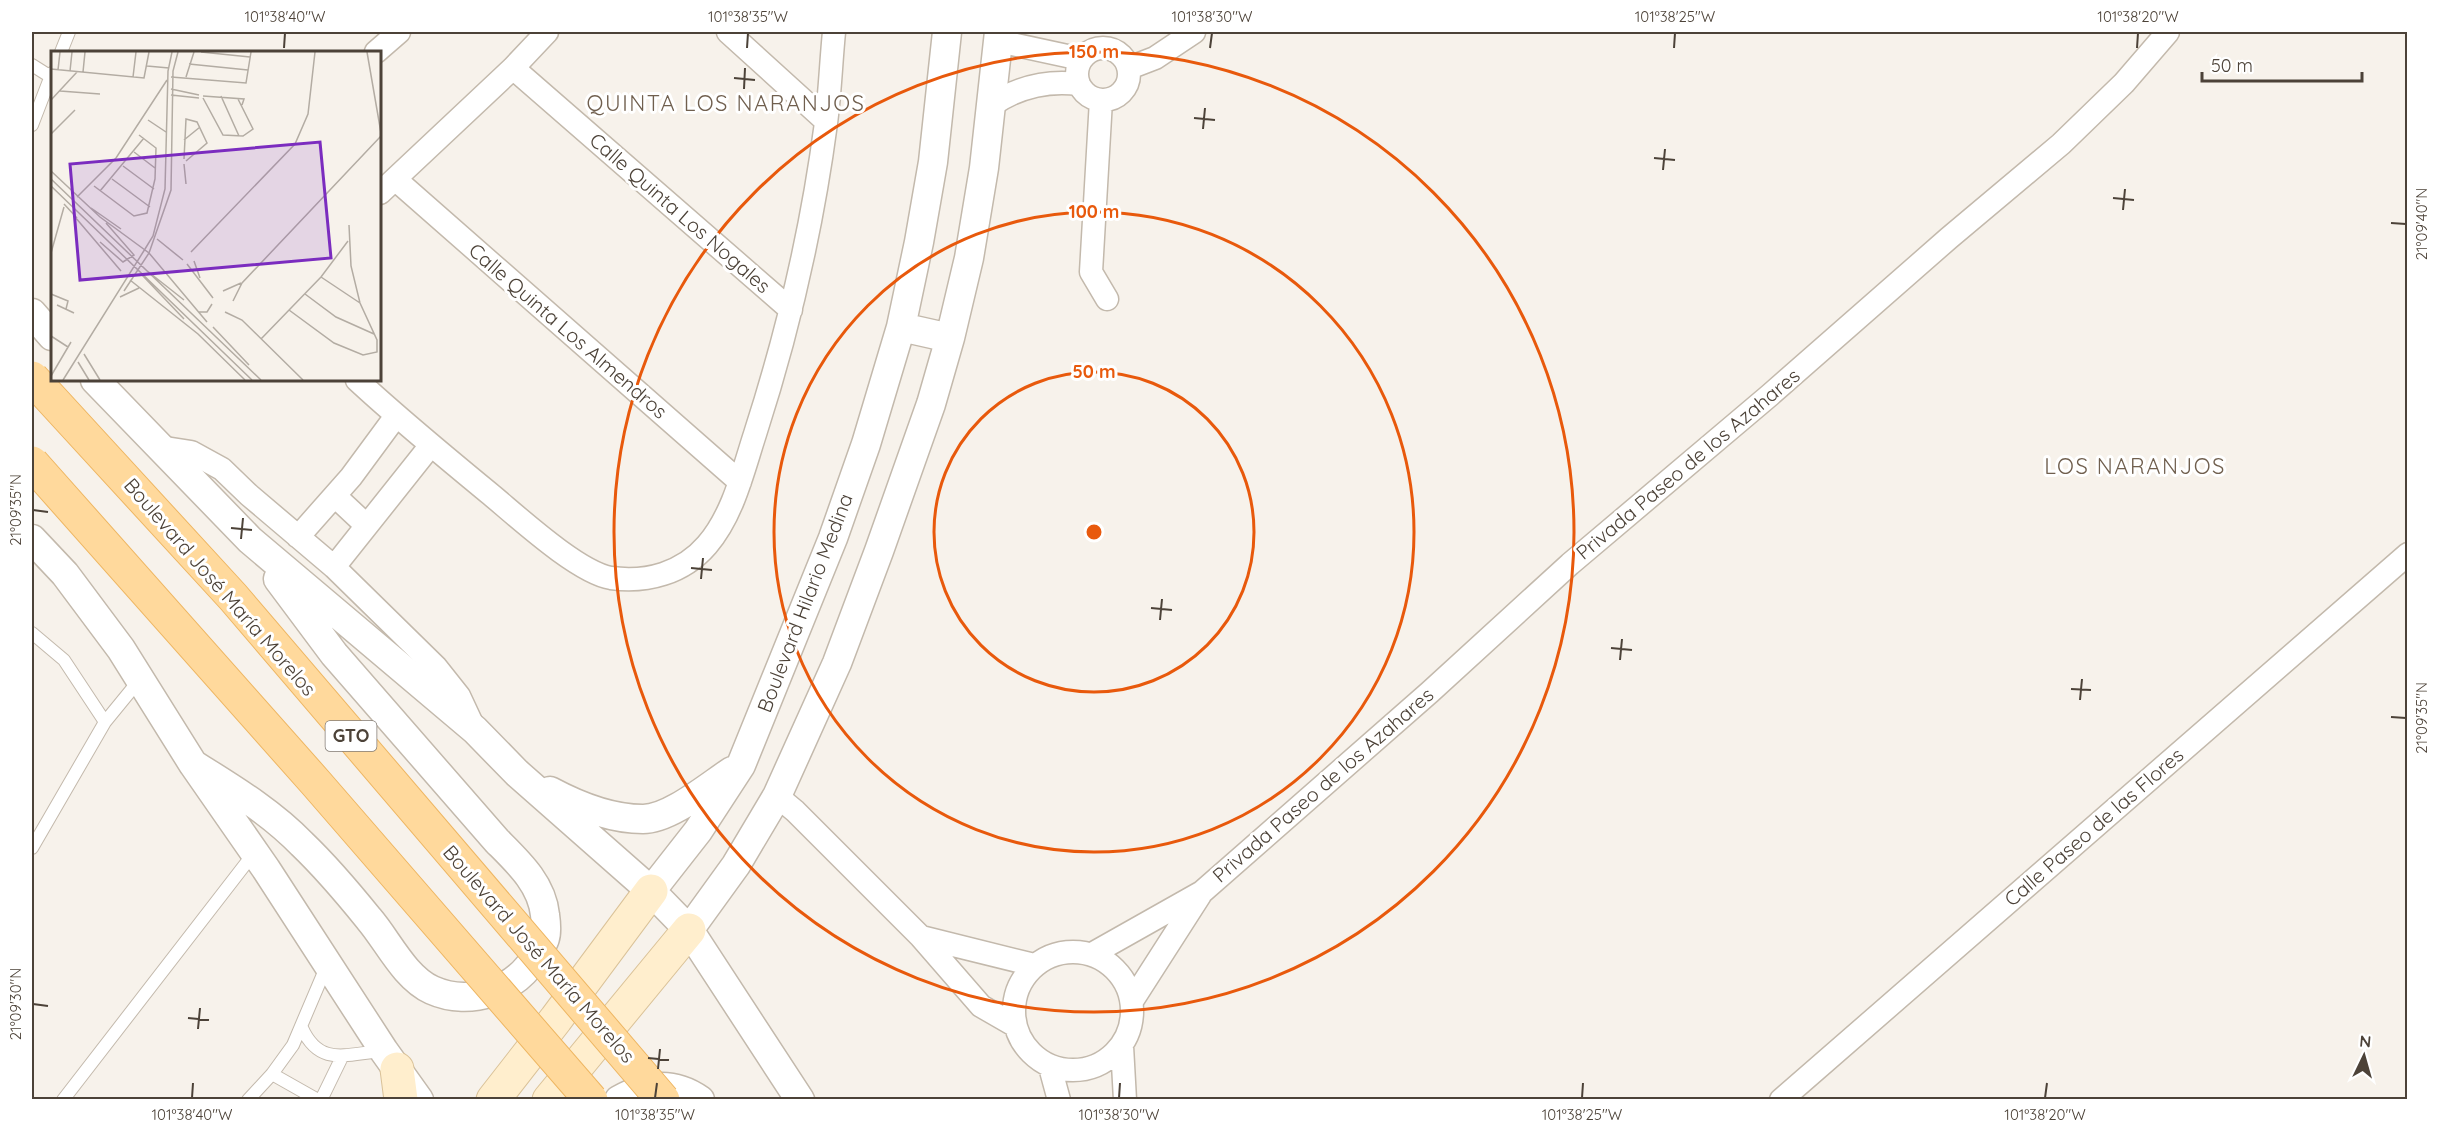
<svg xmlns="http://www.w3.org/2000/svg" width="2439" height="1131" font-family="Quicksand,sans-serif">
<rect width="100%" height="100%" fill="#f7f2eb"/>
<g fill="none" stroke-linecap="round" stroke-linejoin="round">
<g stroke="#c3b9ac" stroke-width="14">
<path id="service" d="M61,52L69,32
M32,65L51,77
M32,125L52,73
M32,633L64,660L105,722
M32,848L105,722L141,678
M302,1028C320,1068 348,1053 383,1051
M272,1074L318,1100
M63,1100L254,853
M248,1100L272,1074L293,1045L327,965
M321,1100L342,1057"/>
</g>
<g stroke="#c3b9ac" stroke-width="25">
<path id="minor" d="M728,32L826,121
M998,41L1081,59
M1077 74a26 26 0 1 1 52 0a26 26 0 1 1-52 0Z
M376,52L399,32
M513,68L791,310
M1129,68L1155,58L1194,32
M1101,100L1091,272L1107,299
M992,105C1018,87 1047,80 1079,84
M395,179L740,482
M380,193L513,68L547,32
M357,380C399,419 444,456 489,493C517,516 577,572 611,578C647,583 683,573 707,545C733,515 743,471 755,434C788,332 812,229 826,123C830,93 831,62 834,32
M159,447L191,452L222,469L249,495L334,567L436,667L459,696L473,726
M335,496L366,525
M298,537L351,477L396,416
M334,567L431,445
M777,796L795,811L921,937L981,1006L1014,1025
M921,937L1034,965
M1014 1011a59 59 0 1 1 118 0a59 59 0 1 1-118 0Z
M1092,954L1202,892L1430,692L1570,564L1770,395L1949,238L2061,144L2124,83L2168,32
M1132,1001L1200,895
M1122,1046L1125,1100
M1050,1067L1059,1100
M1781,1100L2408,554"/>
</g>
<g stroke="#c3b9ac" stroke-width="31">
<path id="tertiary" d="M32,313L52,336
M901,327L950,338
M95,380L250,540L475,730L517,773L651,891L689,930L800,1100
M32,539L65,574L121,649L193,764L266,869L384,1051L419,1100
M193,764C231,788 270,811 302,844C326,867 348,893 369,919C388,941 404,977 432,990C470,1007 517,991 537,954C539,949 544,943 545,938C547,932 546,922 545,915C542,884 518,862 497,841L334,654L278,579
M550,791C578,806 611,819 643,819C670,819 709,786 732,771
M651,891L698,831L741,765L833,538L866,444L901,327L919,242L933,162L947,32
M689,930L736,865L777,796L837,663L879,551L931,404L950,338L969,258L984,168L999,32
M619,1100C647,1084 673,1081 700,1100"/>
</g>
<g stroke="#dac298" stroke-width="35">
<path id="secondary" d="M397,1069L401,1100
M493,1100L556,1019L651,891
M549,1100L689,930"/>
</g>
<use href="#service" stroke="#fff" stroke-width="12"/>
<use href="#minor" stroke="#fff" stroke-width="22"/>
<use href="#tertiary" stroke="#fff" stroke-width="28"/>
<use href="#secondary" stroke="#ffeecd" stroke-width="33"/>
<g stroke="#eeb662" stroke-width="35" stroke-linecap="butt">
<path id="primary-bridge" d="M32,378L233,597L663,1100
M32,463L316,783L591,1100"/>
</g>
<use href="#primary-bridge" stroke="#ffd99c" stroke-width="33"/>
</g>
<path fill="none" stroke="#4c4238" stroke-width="2" d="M284,48L285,33M747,48L748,33M1210,48L1212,33M1674,48L1675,33M2137,48L2138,33M734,78L755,80M744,89L745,68M1194,118L1215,120M1203,129L1205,108M1654,158L1675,160M1663,170L1665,149M2113,198L2134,200M2123,210L2125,189M2391,223L2406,224M33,510L48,512M231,528L252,530M241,539L243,518M691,568L712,570M701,579L703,558M1151,608L1172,610M1160,620L1162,599M1611,648L1632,650M1620,660L1622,639M2071,689L2091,690M2080,700L2082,679M2391,717L2406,718M33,1004L48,1006M188,1018L209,1020M198,1029L200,1008M648,1058L669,1060M658,1069L660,1049M192,1098L193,1083M655,1098L657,1083M1119,1098L1120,1083M1582,1098L1583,1083M2045,1098L2047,1083"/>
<g fill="none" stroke="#e8590c" stroke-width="3">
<circle cx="1094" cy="532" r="160"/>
<circle cx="1094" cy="532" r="320"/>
<circle cx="1094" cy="532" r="480"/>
</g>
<g text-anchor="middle" stroke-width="6" stroke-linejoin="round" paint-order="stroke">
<rect fill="#fff" stroke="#827b74" stroke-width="1.5" x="325.5" y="721" width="51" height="30" rx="4.5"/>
<g font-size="18" font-weight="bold" fill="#4c4238">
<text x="351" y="742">GTO</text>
</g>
<g font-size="20" fill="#4c4238" stroke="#fff">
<text transform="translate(680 213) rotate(41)" y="7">Calle Quinta Los Nogales</text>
<text transform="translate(568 331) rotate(41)" y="7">Calle Quinta Los Almendros</text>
<text transform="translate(1688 464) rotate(-40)" y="7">Privada Paseo de los Azahares</text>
<text transform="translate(220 587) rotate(49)" y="7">Boulevard José María Morelos</text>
<text transform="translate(805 603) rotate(-69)" y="7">Boulevard Hilario Medina</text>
<text transform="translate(1323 785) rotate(-41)" y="7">Privada Paseo de los Azahares</text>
<text transform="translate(2094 827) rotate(-41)" y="7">Calle Paseo de las Flores</text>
<text transform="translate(539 954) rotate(49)" y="7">Boulevard José María Morelos</text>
</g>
<g font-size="22" letter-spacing="1.5" fill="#705f4e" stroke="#fff">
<text x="726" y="111">QUINTA LOS NARANJOS</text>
<text x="2135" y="474">LOS NARANJOS</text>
</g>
</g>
<g transform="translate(51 51)">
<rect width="330" height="330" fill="#f7f2eb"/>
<path fill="none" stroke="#b3aca3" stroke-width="1.5" d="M150,1L199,6M316,1L330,82M138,13L197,19M96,15L118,17M0,18L93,27L98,1M7,19L9,1M19,20L21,1M32,21L34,1M82,26L85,1M120,26L195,32L200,1M135,26L143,1M120,38L148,44M9,40L49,43M120,44L148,47M152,45L193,48L191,54M170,45L188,85M152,47L172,84L192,85L202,78L187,48M0,49L26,21M97,69L115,81M0,83L24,59M133,89L149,76M83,101L104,117M133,108L135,68L146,71L156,92L135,110M133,113L135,133M72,115L103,138M0,120L49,166L98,202L156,271M0,128L210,329M61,128L99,156M0,135L201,329M43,135L83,165L96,162L104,128L105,97L88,84M49,140L93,87M26,146L65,107L116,29M13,153L26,167M40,157L70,178M24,166L70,220M106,188L132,209M49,191L72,211L83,204L55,172M94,198L102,185L114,138L117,20L121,1M140,201L244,93L257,63L264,1M0,202L13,156M98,202L120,139L122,20L127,1M143,210L149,227M136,213L162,247M95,219L133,249M91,224L133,268M270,226L309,252M79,229L147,283L194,329M73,240L98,202M172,240L190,232M0,243L17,250L15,258M254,243L285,266L323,283M69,246L88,237M182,250L191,232L330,85M6,254L23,262M238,259L283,292L312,304L326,301V289L309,252L300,215L298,174M147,261H156L161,253M174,261L191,269L252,329M162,276L198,314M0,285L17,296M210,288L270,226L297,190M33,303L49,329M27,311L38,329M0,325L20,291M12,329L94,198"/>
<path fill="#7b2cbf" fill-opacity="0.15" stroke="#7b2cbf" stroke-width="3" d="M269,91L280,207L29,229L19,113Z"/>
<rect width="330" height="330" fill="none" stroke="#4c4238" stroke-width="3"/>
</g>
<circle cx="1094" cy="532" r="9" fill="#e8590c" stroke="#fff" stroke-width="3"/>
<g font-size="18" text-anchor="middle" font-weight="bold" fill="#e8590c" stroke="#fff" stroke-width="6" stroke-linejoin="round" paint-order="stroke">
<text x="1094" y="58">150 m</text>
<text x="1094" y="218">100 m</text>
<text x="1094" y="378">50 m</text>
</g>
<rect width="2439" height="1131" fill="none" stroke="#ffffff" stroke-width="66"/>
<g transform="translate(2364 1056) rotate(5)" stroke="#ffffff" stroke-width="4.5" paint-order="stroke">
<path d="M0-4.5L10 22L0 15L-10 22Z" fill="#4c4238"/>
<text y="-9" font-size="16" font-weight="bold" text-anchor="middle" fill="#4c4238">N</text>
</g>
<path d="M2202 72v9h160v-9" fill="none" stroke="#4c4238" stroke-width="3"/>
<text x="2211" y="72" font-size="18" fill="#4c4238" stroke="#ffffff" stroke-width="4.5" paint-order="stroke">50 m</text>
<rect x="33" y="33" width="2373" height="1065" fill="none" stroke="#4c4238" stroke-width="2"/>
<g font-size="15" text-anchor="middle" fill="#4c4238">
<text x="285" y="22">101°38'40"W</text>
<text x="748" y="22">101°38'35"W</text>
<text x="1212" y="22">101°38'30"W</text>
<text x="1675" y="22">101°38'25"W</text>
<text x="2138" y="22">101°38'20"W</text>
<text transform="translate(2422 224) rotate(-90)" y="5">21°09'40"N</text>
<text transform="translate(16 510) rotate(-90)" y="5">21°09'35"N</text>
<text transform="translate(2422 718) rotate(-90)" y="5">21°09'35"N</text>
<text transform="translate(16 1004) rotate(-90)" y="5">21°09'30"N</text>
<text x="192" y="1120">101°38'40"W</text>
<text x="655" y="1120">101°38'35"W</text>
<text x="1119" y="1120">101°38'30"W</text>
<text x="1582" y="1120">101°38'25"W</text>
<text x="2045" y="1120">101°38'20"W</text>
</g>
</svg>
